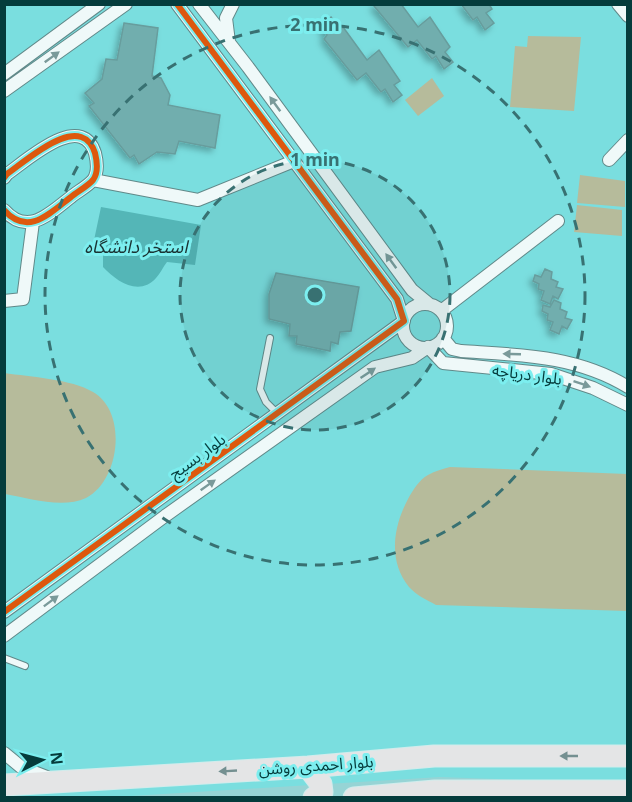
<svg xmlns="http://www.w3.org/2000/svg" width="632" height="802" font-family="'Noto Sans','Noto Sans Arabic',sans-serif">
<defs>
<filter id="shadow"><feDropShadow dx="-3.5" dy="3.5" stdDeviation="3" flood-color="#0004"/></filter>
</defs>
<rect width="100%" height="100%" fill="#96d4d5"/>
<path fill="#7adedf" d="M4,5H614L628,22L627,784L440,777L115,797H5Z"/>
<path fill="#b6bb9b" d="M528,36L581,37L574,111L510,107L515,46L527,47Z
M432,78L444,96L418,116L405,100Z
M580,175L625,181V207L577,203Z
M577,205L622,210V236L574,232Z
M4,373C31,377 71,379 93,392C128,412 120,481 86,498C62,509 29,498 5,494Z
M450,467L627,474V611L436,605C427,600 416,595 409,587C388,561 393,527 408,499C413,490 419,480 428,475C435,471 443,469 450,467Z"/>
<path fill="#54b6b7" d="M101,207L201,225L195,265L167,262C163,267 160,274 156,278C139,297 116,281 103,267V251L93,245Z"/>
<path fill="#71aeae" stroke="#679d9d" stroke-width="1.5" filter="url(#shadow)" d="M376,4H401L418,27L430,17L450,47L445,52L453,62L444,69L436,56L432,59L417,40L408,47L374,6Z
M461,4H489L492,9L486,13L494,23L485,30L477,17L473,20Z
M331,17L340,30L343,27L367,60L379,50L400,81L394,85L402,95L393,102L385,89L381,92L366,73L357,80L324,39L327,35L321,25Z
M124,23L158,28L152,76L161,78L170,95L168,105L220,115L215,148L179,141L175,154L157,152L139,164L134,155L130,158L89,106L94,103L85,93L102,79L106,59L117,60Z
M545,269L552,272L551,279L558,282L556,287L563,289L558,299L553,296L550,304L541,300L544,291L538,289L539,284L533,281L535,275L541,277Z
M276,273L359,287L351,331L340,332L338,344L331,342L330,351L296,344L297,336H289L290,324L269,319V294Z
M554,300L561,303L560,309L567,312L565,318L572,320L567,329L562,326L559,334L550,330L553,322L547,320L548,314L542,311L543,305L550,307Z"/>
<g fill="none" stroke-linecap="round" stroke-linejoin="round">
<g stroke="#618989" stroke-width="8">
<path id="service" d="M270,338L260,389L266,402L277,413
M4,658L25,666"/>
</g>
<g stroke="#618989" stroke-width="14">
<path id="minor" d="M199,4L248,67L412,290L429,304
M618,4L628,16
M229,42L226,18L233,4
M4,74L99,4
M4,91L126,4
M609,160L628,140
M4,178L7,174C26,161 81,110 95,153C97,161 99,172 93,180C88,186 77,192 71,197C50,213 28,237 4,210
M93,180L198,200L294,161
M4,301L23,299L33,222
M403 326a22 22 0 1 1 44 0a22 22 0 1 1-44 0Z
M441,311L558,221
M443,338L452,349L461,351C519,355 576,355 628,387
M4,612L404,321L397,299L177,4
M4,636L165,516L375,367L412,358L428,347L443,363L551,374L593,388L628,405
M4,753L21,767L47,777"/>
</g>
<g stroke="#d0ecec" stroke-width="23">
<path id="trunk" d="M308,767L321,784L322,792L314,798
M4,785L308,767L434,756H628
M354,798L435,791H628"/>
</g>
<use href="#service" stroke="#eff9f9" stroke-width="6"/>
<use href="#minor" stroke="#eff9f9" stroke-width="12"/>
<use href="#trunk" stroke="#e4e5e6" stroke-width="21"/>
<g stroke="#7ceeef" stroke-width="10">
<path id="cycleway" d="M4,178L7,174C26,161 81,110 95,153C97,161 99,172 93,180C88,186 77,192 71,197C50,213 28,237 4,210
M4,612L404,321L397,299L177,4"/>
</g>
<use href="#cycleway" stroke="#dd580e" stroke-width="6"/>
</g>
<defs><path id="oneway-solid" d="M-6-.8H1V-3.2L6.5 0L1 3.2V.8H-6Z" transform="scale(1.5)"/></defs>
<g fill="#7a9a9a">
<use href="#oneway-solid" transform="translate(52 57) rotate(-36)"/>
<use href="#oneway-solid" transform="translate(275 104) rotate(-126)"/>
<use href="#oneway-solid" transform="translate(391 261) rotate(-126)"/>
<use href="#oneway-solid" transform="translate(512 354) rotate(-178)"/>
<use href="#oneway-solid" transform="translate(368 373) rotate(-34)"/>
<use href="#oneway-solid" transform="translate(582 384) rotate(19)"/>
<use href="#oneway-solid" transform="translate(208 485) rotate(-35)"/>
<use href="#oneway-solid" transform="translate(51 601) rotate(-37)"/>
</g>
<g fill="#749091">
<use href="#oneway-solid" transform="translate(569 756) rotate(180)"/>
<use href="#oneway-solid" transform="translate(228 771) rotate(177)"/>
</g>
<circle cx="315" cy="295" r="135" fill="#387172" fill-opacity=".12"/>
<g fill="none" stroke="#387172" stroke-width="3" stroke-dasharray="10 8">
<circle cx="315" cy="295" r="135"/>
<circle cx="315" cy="295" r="270"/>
</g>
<g text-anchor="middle" stroke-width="6" stroke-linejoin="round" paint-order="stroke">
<g font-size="16" fill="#053c3c" stroke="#7ceeef">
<text transform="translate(527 374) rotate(8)" y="6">بلوار دریاچه</text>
<text transform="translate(197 456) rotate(-36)" y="6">بلوار بسیج</text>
<text transform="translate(316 765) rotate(-4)" y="6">بلوار احمدی روشن</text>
</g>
<g font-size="18" font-style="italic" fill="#193232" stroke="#7ceeef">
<text x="136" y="253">استخر دانشگاه</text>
</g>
</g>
<circle cx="315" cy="295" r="9" fill="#387172" stroke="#7ceeef" stroke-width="3"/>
<g font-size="18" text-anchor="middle" font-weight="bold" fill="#387172" stroke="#7ceeef" stroke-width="6" stroke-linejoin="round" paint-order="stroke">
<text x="315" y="31">2 min</text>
<text x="315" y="166">1 min</text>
</g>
<rect width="632" height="802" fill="none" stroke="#053c3c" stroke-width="12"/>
<g transform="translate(42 760) rotate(84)" stroke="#7ceeef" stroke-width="4.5" paint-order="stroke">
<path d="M0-4.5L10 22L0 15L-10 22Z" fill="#053c3c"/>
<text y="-9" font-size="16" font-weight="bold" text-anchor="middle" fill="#053c3c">N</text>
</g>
</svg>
